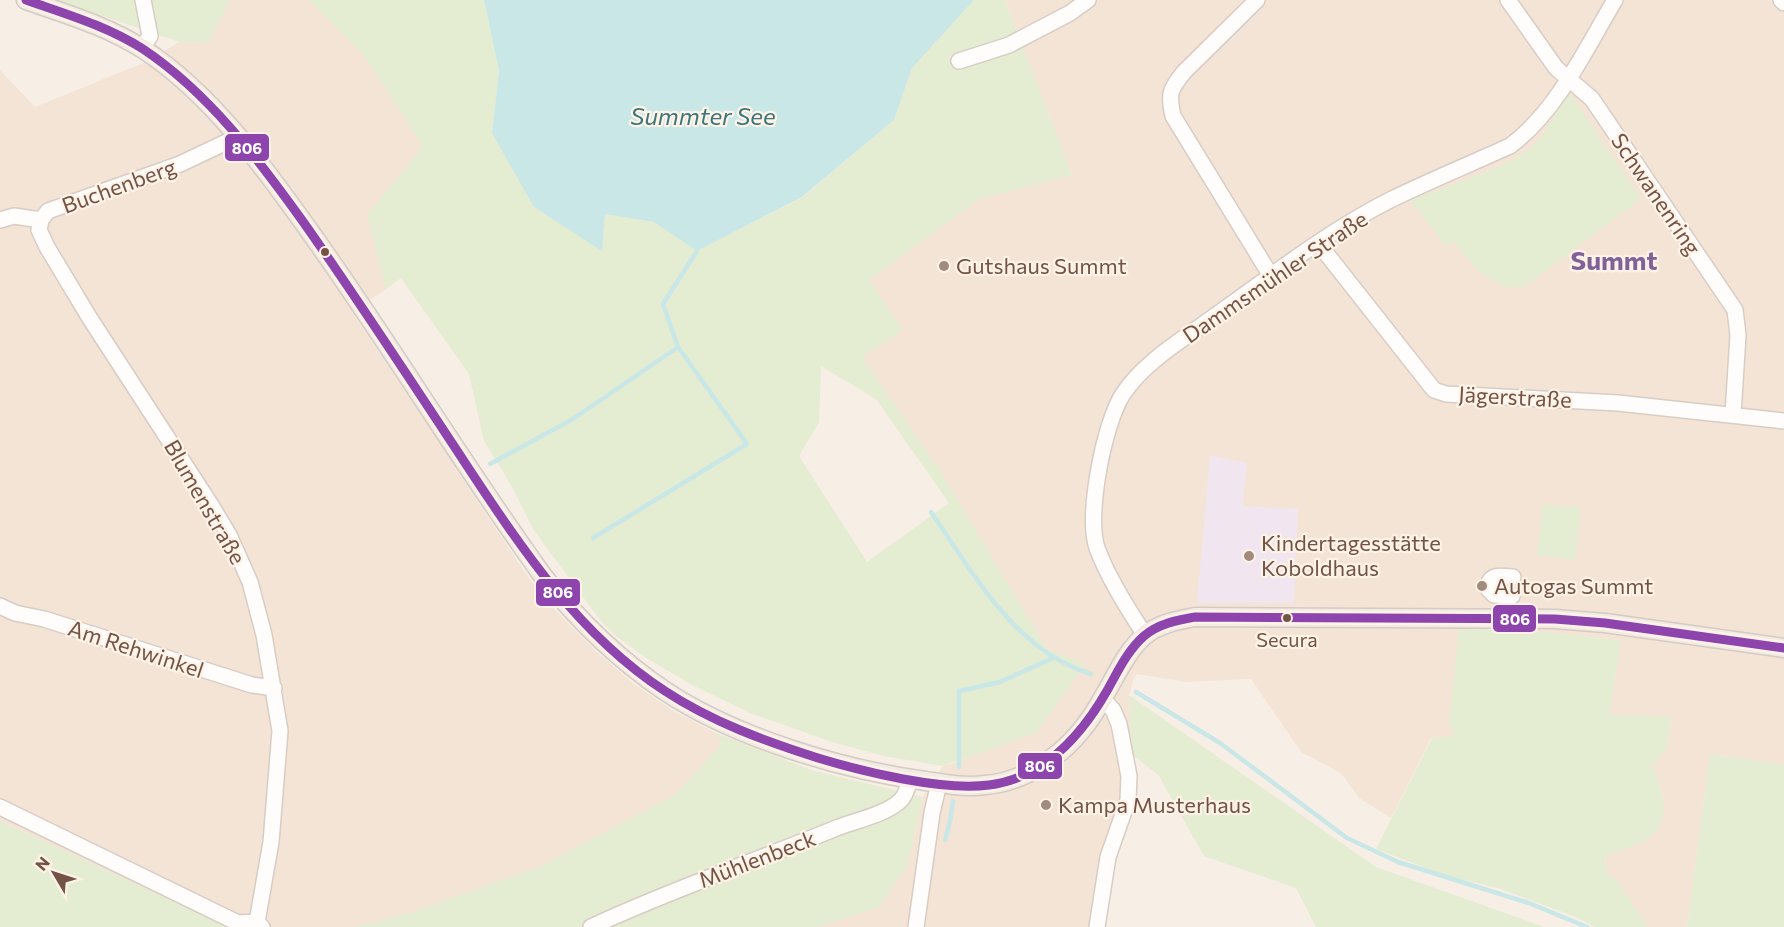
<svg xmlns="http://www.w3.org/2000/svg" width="1784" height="927" font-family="Commissioner,sans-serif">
<rect width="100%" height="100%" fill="#f7efe6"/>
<path fill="#f3e4d6" d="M230,0H309L363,54L422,145L408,166L367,214L386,289L352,312L432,431L469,467L455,468L531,581L555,610L598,653L634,684L675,712L716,733L722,743L677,794L539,867L410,913L356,927H228L0,821V70L35,107L148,61L179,42L208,43Z
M1005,0H1784V765L1710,754L1687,927H1648L1618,882L1607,874L1605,856L1644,841L1663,796L1653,766L1667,748L1671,717L1609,715L1621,640L1519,630L1459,629L1455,736L1431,738L1391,818L1359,798L1341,773L1301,752L1251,679L1185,682L1137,674L1134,678L1129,695L1132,754L1105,927H816L878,908L906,868L923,797L943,766L961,761L1084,665L1047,649L939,469L862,357L869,280L979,199L1072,175Z"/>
<path fill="#f1e5f0" d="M1210,455L1247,463L1243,506L1298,509L1294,603H1197Z"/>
<path fill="#e4ecd1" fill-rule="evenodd" d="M56,0H230L208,43L179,42Z
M309,0H484L499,71L492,133L602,250L605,214L654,222L697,251L803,197L894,120L912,68L974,0H1005L1072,175L979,199L869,280L903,330L862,357L939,469L1047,649L1085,664L1036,733L943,766L884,756L835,743L750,713L690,684L642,655L617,637L600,620L533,529L514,490L484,441L469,374L401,278L386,289L367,214L408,166L422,145L363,54ZM821,366L876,399L949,503L867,562L799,456L819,422Z
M1569,92L1641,199L1524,287H1504L1477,270L1453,241L1446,246L1410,200C1439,189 1517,164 1536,143C1549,128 1558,109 1569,92Z
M1543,504L1581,508L1575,560L1537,555Z
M1459,629L1519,630L1621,640L1609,715L1671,716L1667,748L1653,766C1662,793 1676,823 1644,841C1632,847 1618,851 1605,857L1607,874L1618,882L1648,927H1595L1576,917L1498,888L1447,876L1376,849L1432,738L1455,736L1449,725Z
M1129,695L1376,867L1544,927H1316L1296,888L1204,856L1159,776L1132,754Z
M716,733L811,770L923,797L906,868L878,908L816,927H356L410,913L539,867L676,794L722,743Z
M1710,754L1784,765V927H1687Z
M0,821L228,927H0Z"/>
<path fill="#c9e7e7" d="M484,0H974L912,68L894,120L802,197L697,251L654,222L605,214L602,251L534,207L492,133L499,71Z"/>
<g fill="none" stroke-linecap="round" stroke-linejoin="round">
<path stroke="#c9e7e7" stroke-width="4.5" d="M490,464L573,419L678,347L663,304L697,251
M931,512C975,575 1014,650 1091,674
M593,538L747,444L678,347
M1136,692L1220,743L1347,838L1398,862L1529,903L1587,927
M959,767V691L1000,682L1053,658
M945,840L950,821L953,801"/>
<g stroke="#d8ccc5" stroke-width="18">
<path id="minor" d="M1257,0L1184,72C1170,89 1168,94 1173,116L1271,276
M1508,0L1556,68L1592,99L1735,310L1738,335L1733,414
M1781,0L1784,3
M142,48L150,36L143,0
M959,61L1009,45L1070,13L1088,0
M0,220L14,216L41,220L48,211L180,164L237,137
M41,220L39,230L47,247L89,317L211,505L229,535L250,582L264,635L280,731L271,842L257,922
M1318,243L1434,390L1446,394L1465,395L1618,403L1784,421
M1512,596L1494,595L1488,589C1488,573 1501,576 1513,577
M0,606L15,613L44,619L252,685L274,688
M1145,635C1127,608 1108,578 1097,548C1086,515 1104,423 1123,394C1144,362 1182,340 1212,318C1270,277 1327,232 1390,200C1429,181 1470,164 1510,146C1557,111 1585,50 1615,0
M0,807L238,923L257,922L262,927
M591,927C670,890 753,862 834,829C853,821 886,815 901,800C906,795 908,786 910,779
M916,927L932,813L939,783
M1097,927L1108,857L1128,800L1129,776L1119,724L1113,710L1103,699"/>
</g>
<g stroke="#d5cac4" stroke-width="21">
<path id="major" d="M26,0C66,14 107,26 143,49C214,95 269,174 318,243C395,352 465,468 543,576C578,620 619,660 665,691C736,738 843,770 926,781C945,784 965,788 985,785C1004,784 1024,776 1040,766C1068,750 1089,724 1104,696C1116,676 1126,652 1144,636C1158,624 1178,620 1195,617L1555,619L1605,623L1784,648"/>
</g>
<use href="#minor" stroke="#fefdfb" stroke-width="15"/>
<use href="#major" stroke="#f2ebe3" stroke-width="18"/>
<g stroke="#fff3e7" stroke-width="14">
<path id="bus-1" d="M26,0C66,14 107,26 143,49C209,93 258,159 304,223C354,294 402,367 450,440C511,532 571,630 665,691C712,722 765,741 818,758C864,772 942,791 989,785C1045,778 1082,735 1108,689C1118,671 1128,650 1144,636C1158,624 1177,620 1195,617L1555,619L1605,623L1784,648"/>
</g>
<use href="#bus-1" stroke="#8e44ad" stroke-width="9"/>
</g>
<g fill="#745347" stroke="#fff3e7" stroke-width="2">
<circle cx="325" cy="252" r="5"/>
<circle cx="1287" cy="618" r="5"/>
</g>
<g fill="#a28a7f" stroke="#fff3e7" stroke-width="2">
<circle cx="944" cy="266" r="6"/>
<circle cx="1249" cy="556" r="6"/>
<circle cx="1482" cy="586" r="6"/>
<circle cx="1046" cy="805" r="6"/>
</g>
<g text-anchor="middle" stroke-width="4.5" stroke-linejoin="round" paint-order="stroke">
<g font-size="20" fill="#745347" stroke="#fff3e7">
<text x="1287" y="647">Secura</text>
</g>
<g font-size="22" fill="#745347" stroke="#fff3e7">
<text transform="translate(119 186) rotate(-20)" y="8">Buchenberg</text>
<text transform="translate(1656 194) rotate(56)" y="8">Schwanenring</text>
<text transform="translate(1275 277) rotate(-34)" y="8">Dammsmühler Straße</text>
<text transform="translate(1515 397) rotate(3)" y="8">Jägerstraße</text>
<text transform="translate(205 502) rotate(60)" y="8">Blumenstraße</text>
<text transform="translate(136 649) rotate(18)" y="8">Am Rehwinkel</text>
<text transform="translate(757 859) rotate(-21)" y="8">Mühlenbeck</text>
</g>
<g font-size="22" fill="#745347" stroke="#fff3e7" text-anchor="start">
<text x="956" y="274">Gutshaus Summt</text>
<text x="1261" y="551">Kindertagesstätte<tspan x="1261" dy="25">Koboldhaus</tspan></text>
<text x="1494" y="594">Autogas Summt</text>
<text x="1058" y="813">Kampa Musterhaus</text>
</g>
<g font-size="24" font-style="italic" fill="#3a767b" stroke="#fff3e7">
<text x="703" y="125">Summter See</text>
</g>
<g font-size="26" font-weight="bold" fill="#816298" stroke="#fff3e7">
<text x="1614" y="270">Summt</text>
</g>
</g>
<g stroke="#fff3e7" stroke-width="2">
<rect x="224" y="133" width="46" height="29" rx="6" fill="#8e44ad"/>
<rect x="535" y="578" width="46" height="29" rx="6" fill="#8e44ad"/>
<rect x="1492" y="604" width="45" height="29" rx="6" fill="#8e44ad"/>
<rect x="1017" y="752" width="46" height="28" rx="6" fill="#8e44ad"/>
</g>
<g font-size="16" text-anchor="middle" font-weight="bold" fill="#fff">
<text x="247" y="154">806</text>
<text x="558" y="598">806</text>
<text x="1515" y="625">806</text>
<text x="1040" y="772">806</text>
</g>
<g transform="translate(54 873) rotate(309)" stroke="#fff3e7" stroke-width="4.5" paint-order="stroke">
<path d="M0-4.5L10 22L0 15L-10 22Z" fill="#745347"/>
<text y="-9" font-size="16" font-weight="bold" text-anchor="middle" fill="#745347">N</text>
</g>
</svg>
